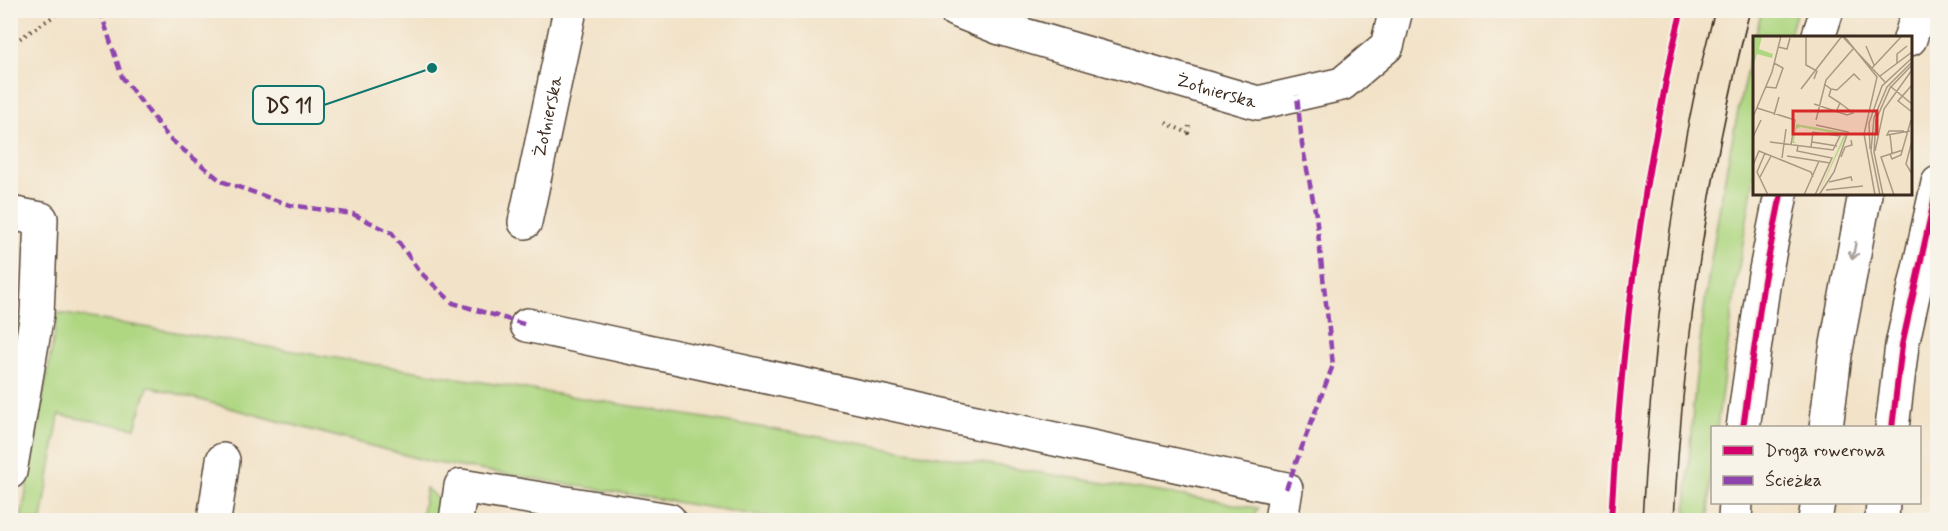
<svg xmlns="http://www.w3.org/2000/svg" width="1948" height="531" font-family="Mynerve,sans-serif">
<rect width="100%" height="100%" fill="#f7f3e8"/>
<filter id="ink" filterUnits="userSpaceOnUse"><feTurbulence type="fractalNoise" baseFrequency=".0167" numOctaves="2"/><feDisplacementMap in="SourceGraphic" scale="12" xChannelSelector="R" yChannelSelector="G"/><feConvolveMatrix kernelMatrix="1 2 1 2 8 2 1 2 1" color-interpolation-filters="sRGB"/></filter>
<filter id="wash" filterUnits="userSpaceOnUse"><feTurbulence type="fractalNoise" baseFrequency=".008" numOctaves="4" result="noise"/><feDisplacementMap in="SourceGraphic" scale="24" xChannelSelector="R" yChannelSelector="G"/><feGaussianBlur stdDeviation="1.35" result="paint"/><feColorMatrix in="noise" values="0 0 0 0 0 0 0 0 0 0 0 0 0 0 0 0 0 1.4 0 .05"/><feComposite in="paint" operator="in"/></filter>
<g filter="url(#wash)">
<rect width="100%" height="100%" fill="#f2e2c7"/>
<path fill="#afd782" stroke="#758050" stroke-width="1.5" d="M1762,10L1797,11L1789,37H1755Z
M1754,38V177L1736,284L1717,427L1712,428L1709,520H1686C1692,357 1717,197 1754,38Z
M58,313L1258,508L1252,520H786L431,462L148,386L135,428L59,415L42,520H21Z
M11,315H22L11,386Z
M426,488L442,503L440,520H421Z"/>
</g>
<g filter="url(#ink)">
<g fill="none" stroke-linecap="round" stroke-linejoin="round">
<g stroke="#564637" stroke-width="36">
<g id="minor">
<path id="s1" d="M955,10L1000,28L1258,103L1342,84L1387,46L1396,10"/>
<path d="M1818,38L1827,10"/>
<path d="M1910,39L1919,10"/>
<path d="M10,213L41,219L37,314L10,472"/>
<path id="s2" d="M525,222L570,10"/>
<path d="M527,325L1286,489L1281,520"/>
<path d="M1743,428L1764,280L1781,194"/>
<path d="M1826,428L1835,355L1865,194"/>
<path d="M1892,428L1902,345L1938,183"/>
<path d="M214,520L223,460"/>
<path d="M456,520L461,486L669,520"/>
<path d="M1735,520L1736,502"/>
<path d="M1815,520L1818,502"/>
<path d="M1882,520L1883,502"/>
</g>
</g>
<path stroke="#564637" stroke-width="4" stroke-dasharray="1.5 4.5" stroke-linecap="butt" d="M10,45L63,10
M1166,123L1188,133L1189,126"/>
<use href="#minor" stroke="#fff" stroke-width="33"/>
<path stroke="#3b2a1e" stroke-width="1.5" d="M1642,520C1652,349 1670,176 1715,10
M1674,520C1683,348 1707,178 1750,10"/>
<path stroke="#8e44ad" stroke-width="4.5" stroke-dasharray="9 4.5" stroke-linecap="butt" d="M100,10L122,77L169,138L221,181L290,205L353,214L392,233L420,272L453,303L527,325
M1286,489L1333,365L1316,215L1302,144L1297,95"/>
<g stroke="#f7f3e8" stroke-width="10">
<path id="cycleway" d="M1743,428L1764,280L1781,194
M1892,428L1902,345L1938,183
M1611,520C1619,385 1632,251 1659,118C1666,82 1672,45 1682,10"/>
</g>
<use href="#cycleway" stroke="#d6006c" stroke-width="6"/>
</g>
<defs><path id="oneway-shaft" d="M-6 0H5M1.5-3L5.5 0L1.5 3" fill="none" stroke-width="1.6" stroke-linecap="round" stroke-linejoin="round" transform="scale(1.5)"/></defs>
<use stroke="#a79f9a" href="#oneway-shaft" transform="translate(1854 251) rotate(101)"/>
</g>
<g text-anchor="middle" stroke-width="4.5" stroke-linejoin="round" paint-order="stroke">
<g font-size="18" fill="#3b2a1e" stroke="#f7f3e8">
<text dy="6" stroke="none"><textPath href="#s1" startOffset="274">Żołnierska</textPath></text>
<text dy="6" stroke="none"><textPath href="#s2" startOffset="108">Żołnierska</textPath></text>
</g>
</g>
<g transform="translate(1753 36)">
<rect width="159" height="159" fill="#f2e2c7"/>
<path d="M43,88L94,97L65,159L91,99L47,91L43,93L41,106L44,107H39Z" fill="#afd782"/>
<path d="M0,0H9L6,13L20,18L19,22L4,18L0,31Z" fill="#afd782"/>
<path fill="none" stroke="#a99883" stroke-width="1.5" d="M53,0V29L64,35L61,43M89,0L132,46M91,0L124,41L111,98L122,159M113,10L121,29M25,11L34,13L37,2M144,27V18L154,10M119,32L148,1M127,40L159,16M71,48L78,53L76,60L87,67L83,76M159,49L145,65L159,76M137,50L159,68M13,51L23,52L30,32L21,27M48,53L89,0M78,53L84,54L101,38L107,44M61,68L94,79L100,77L87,67M4,72L42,84L38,109M21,79L26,61M0,81L19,36L28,0M63,84L73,44L100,13M63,89L95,96L81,136L66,159M151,95H136L134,99L157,95M137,99L139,117M0,101L8,84M159,105L153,128L159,138M17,106L80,114L87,100L60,96L58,111M59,106L84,110M45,110L44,115L79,122L62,159M117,113L116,87L129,50L159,22M122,115L131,73L159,34M12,117L4,136L15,159M137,118L139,123L148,119L158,84M34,120L77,127M88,121L92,111L99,109L98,104M29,122L33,93M0,129L6,115L58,136L60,141M7,141L18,120M76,146L98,141L99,145M73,154L110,150M51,159L66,125M127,159L118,115L121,82L134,51L159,26M130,159L121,116L123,84L137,52L159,29M141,159L128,121L150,114"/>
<path fill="#d62828" fill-opacity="0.15" stroke="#d62828" stroke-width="3" d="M40,75H124V98H40Z"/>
<rect width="159" height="159" fill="none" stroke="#3b2a1e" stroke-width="3"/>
</g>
<path fill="none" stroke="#0f766e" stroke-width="2" d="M432 68L324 105"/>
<circle fill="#0f766e" stroke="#f7f3e8" stroke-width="2" cx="432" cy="68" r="6"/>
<rect fill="#f7f3e8" stroke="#0f766e" stroke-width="2" x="253" y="86" width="71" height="38" rx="6"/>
<g font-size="20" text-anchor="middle" font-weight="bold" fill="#3b2a1e">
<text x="289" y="112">DS 11</text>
</g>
<rect width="1948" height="531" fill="none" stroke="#f7f3e8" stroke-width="36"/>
<rect x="1711" y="426" width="210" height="78" fill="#f7f3e8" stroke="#aca397" stroke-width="1.5"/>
<rect x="1723" y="446" width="30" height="9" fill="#d6006c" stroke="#aca397" stroke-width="1.5"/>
<text x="1765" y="456" font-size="18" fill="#3b2a1e">Droga rowerowa</text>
<rect x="1723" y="476" width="30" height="9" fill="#8e44ad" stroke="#aca397" stroke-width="1.5"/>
<text x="1765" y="486" font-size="18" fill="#3b2a1e">Ścieżka</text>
</svg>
